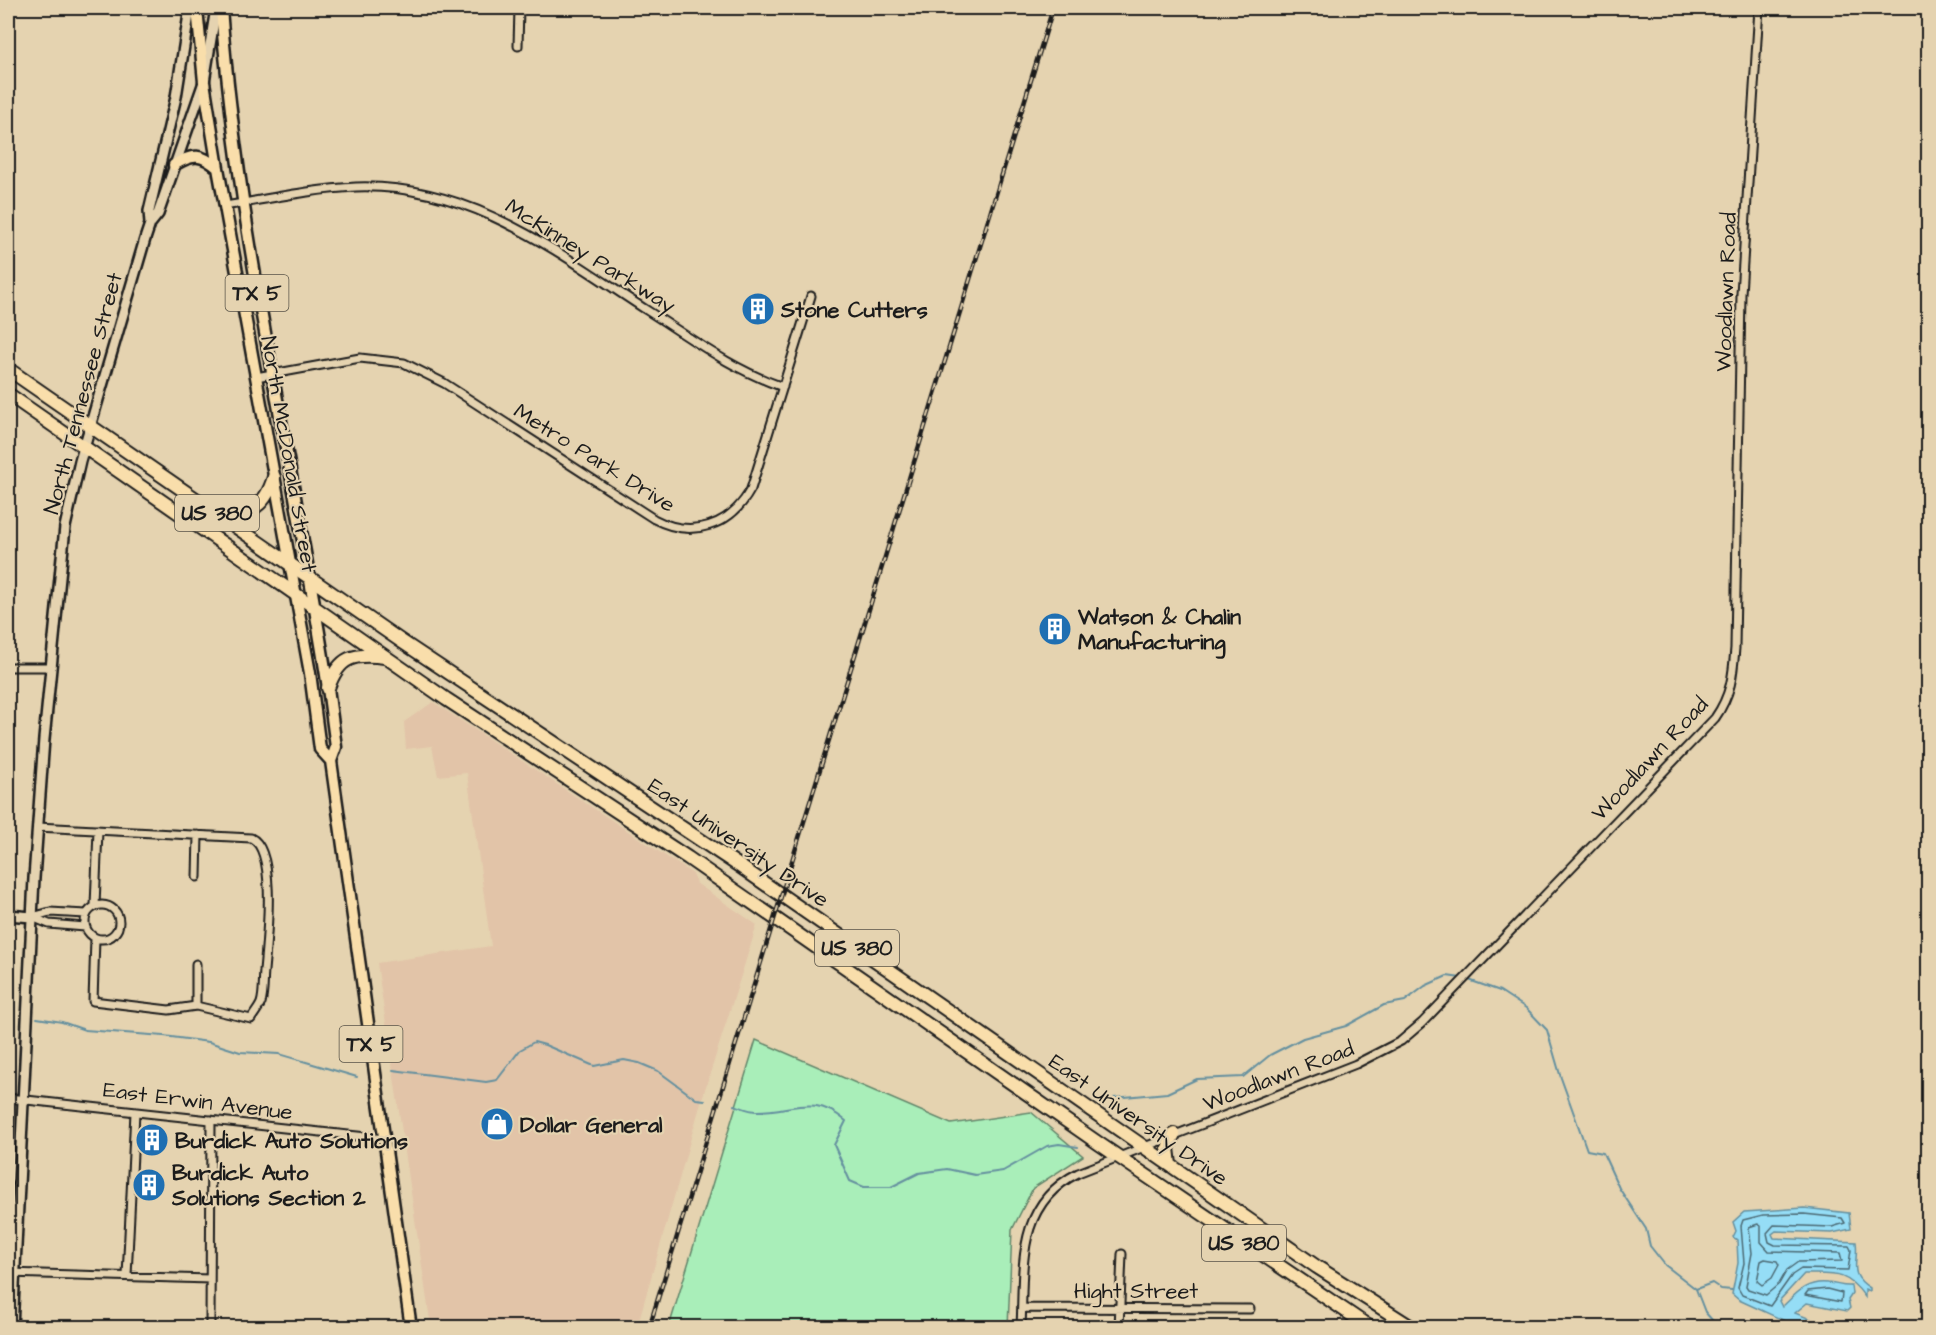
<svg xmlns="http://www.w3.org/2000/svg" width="1936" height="1335" font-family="'Architects Daughter',sans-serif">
<rect width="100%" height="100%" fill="#e5d3b0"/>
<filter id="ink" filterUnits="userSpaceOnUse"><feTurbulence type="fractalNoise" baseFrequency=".0167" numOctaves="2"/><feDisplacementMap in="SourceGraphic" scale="12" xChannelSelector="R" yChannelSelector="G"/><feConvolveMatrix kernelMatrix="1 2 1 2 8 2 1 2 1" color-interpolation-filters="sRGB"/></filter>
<g filter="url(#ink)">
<path fill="#e2c4a8" d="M433,702L693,874L696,883L757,925L702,1099L637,1327H431L377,963L491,946L467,773L438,776L432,746L406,749L404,722Z"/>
<path fill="#a9eeb9" stroke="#62856a" stroke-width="1.5" d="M756,1040L951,1124L1031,1112L1083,1156L1033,1188L1012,1230L1008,1327H669Z"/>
<path fill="#95ddf6" stroke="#65909f" stroke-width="1.5" d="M1804,1208L1849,1213L1851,1229L1832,1233L1776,1231L1772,1234L1774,1238L1856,1242C1859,1264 1847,1273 1870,1288V1291L1865,1289V1297C1847,1271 1834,1274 1804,1274L1779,1301L1782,1307C1796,1294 1805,1281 1827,1283C1836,1283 1842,1287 1851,1286L1852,1294L1848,1300L1850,1308L1847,1311L1807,1303L1795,1313L1831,1327H1798L1739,1300L1732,1294L1738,1263L1737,1240L1733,1237L1736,1231L1733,1222L1744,1212Z"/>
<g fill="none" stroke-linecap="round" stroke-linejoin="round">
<path stroke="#4c6973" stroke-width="1.5" d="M1804,1214L1842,1218L1845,1223L1832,1227L1774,1225L1767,1233L1769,1242L1775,1245L1849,1246L1851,1250L1848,1270L1801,1269L1792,1275L1770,1306L1742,1295L1738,1288L1744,1263L1741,1226L1743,1220L1763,1215Z
M1758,1224L1761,1226V1242L1769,1251L1840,1253L1842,1261L1798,1262L1787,1270L1779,1284L1766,1295L1748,1289L1746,1286L1752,1253L1749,1227Z
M1765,1259L1777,1261L1779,1265L1772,1278L1762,1285L1757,1281L1761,1261Z
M1827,1289L1842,1293L1841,1302L1805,1295L1808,1291Z"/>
<path stroke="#65909f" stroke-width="2" d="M1466,979L1500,991L1526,1008L1547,1030L1561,1078L1587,1150L1603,1153L1619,1188L1646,1229L1650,1246L1665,1265L1696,1289L1705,1312L1719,1328
M37,1018L62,1022L85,1030L164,1036L209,1042L240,1052L279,1054L357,1077
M393,1070L486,1082L497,1080L520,1050L534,1042L545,1045L594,1066L624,1060L639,1063L658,1071L696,1099L705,1100
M1114,1098L1167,1093L1197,1079L1243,1077L1270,1055L1303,1038L1346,1026L1384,1005L1405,1001L1425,986L1447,976L1461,978
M734,1105C741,1107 749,1111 757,1111C795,1111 812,1093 846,1121L834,1145L850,1181L864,1187H891L919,1173L947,1169L975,1175L1003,1171L1047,1146L1059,1144L1078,1147
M1696,1289L1712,1283L1721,1289L1732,1290"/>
<g stroke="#1c1c1c" stroke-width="11">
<path id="street" d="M518,46L519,8
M225,206C268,199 312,189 356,187C470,183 557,252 648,311C692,339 733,370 783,387
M256,377L360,358L404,363L444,383L654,519C692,539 731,526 751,489L811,296
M8,667H50
M37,827L251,838C278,850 266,944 264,971C263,981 264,994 261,1003C259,1008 254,1014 251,1019L196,1006L169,1010L93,1001L95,938
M197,877L198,835
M85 922a17 17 0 1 1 34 0a17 17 0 1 1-34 0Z
M95,906L98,830
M32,917L50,912L86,914
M32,917L49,924L85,927
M196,1006V964
M8,1098L385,1139
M8,1273L210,1279
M127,1276L135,1112
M1022,1308L1250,1309
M210,1328L211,1120
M1021,1328C1024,1267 1015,1205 1078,1173L1356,1064L1401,1041L1422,1023L1715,718C1731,695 1733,676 1735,648L1741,294L1759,8
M1119,1328L1122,1254"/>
</g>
<g stroke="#1c1c1c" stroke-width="14">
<path id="secondary" d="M150,224L149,211L176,97L190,8
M8,915L32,917
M12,1328L34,878L44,739L65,527L80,461L145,239L150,224L158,214L204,82L216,8"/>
</g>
<g stroke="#1c1c1c" stroke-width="15">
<path id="primary" d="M197,8L204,82L218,168L310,673L320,749L331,761
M221,8C238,237 293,461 328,688L336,747L331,761L411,1328
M174,165C193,153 202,154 218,168"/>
</g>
<g stroke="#1c1c1c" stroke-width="16">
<path id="highway" d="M8,369L401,641L738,865L1317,1267L1413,1328
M8,394L446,699L688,858L1101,1145L1371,1328
M214,506C246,520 265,508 274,477
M328,688C339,656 354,653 385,657
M1170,1165L1168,1148L1174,1134"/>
</g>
<use href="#street" stroke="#e5d3b0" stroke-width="7"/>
<use href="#secondary" stroke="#e5d3b0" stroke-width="9"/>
<use href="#primary" stroke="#f9deab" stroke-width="10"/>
<use href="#highway" stroke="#f9deab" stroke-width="12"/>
<g stroke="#1c1c1c" stroke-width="4.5">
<path id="rail" d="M649,1328L1053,8"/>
</g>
<use href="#rail" stroke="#e5d3b0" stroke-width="2" stroke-dasharray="7" stroke-linecap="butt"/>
</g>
</g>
<defs>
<g id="building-disc" transform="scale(1.725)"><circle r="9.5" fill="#1f6fb2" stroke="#e5d3b0"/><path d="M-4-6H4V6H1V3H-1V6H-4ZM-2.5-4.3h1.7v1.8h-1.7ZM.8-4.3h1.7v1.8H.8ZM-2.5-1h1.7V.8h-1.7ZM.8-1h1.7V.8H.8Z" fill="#fff"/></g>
<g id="shop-disc" transform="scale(1.725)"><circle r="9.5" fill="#1f6fb2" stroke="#e5d3b0"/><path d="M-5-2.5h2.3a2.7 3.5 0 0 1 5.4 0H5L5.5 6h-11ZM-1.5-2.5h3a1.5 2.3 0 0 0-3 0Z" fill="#fff"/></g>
</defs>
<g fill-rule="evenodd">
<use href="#building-disc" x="758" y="309"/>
<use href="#building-disc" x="1055" y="629"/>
<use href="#shop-disc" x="497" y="1124"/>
<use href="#building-disc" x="152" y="1140"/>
<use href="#building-disc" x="149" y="1185"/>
</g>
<g text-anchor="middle" stroke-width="4.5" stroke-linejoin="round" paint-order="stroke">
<g fill="#e5d3b0" stroke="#585348" stroke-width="1.5">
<rect x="225.5" y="275" width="63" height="36" rx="4.5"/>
<rect x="175" y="495" width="84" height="36" rx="4.5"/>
<rect x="815" y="930" width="84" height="36" rx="4.5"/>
<rect x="339.5" y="1026" width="63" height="36" rx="4.5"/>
<rect x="1202" y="1225" width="84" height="36" rx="4.5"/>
</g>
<g font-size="21" font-weight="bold" fill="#1c1c1c">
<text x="257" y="300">TX 5</text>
<text x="217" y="520">US 380</text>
<text x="857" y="955">US 380</text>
<text x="371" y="1051">TX 5</text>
<text x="1244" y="1250">US 380</text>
</g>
<g font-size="22" fill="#1c1c1c" stroke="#e5d3b0">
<text transform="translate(591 255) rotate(32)" y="8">McKinney Parkway</text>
<text transform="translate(1725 292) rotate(-88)" y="8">Woodlawn Road</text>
<text transform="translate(82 393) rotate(-75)" y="8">North Tennessee Street</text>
<text transform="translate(290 454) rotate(80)" y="8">North McDonald Street</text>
<text transform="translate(595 457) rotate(32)" y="8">Metro Park Drive</text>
<text transform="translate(1649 758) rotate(-47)" y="8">Woodlawn Road</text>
<text transform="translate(739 842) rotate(34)" y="8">East University Drive</text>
<text transform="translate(1278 1075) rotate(-21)" y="8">Woodlawn Road</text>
<text transform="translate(198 1100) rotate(7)" y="8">East Erwin Avenue</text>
<text transform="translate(1139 1119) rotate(35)" y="8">East University Drive</text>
<text x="1136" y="1298">Hight Street</text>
</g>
<g font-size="22" font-weight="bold" fill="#1c1c1c" stroke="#e5d3b0" text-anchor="start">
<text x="781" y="317">Stone Cutters</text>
<text x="1078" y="624">Watson &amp; Chalin<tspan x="1078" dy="25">Manufacturing</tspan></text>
<text x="520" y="1132">Dollar General</text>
<text x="175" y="1148">Burdick Auto Solutions</text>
<text x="172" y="1180">Burdick Auto<tspan x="172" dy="25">Solutions Section 2</tspan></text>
</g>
</g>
<rect width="1936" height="1335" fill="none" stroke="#e5d3b0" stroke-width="30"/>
<rect x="15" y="15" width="1906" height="1305" fill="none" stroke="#1c1c1c" stroke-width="2" filter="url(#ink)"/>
</svg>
